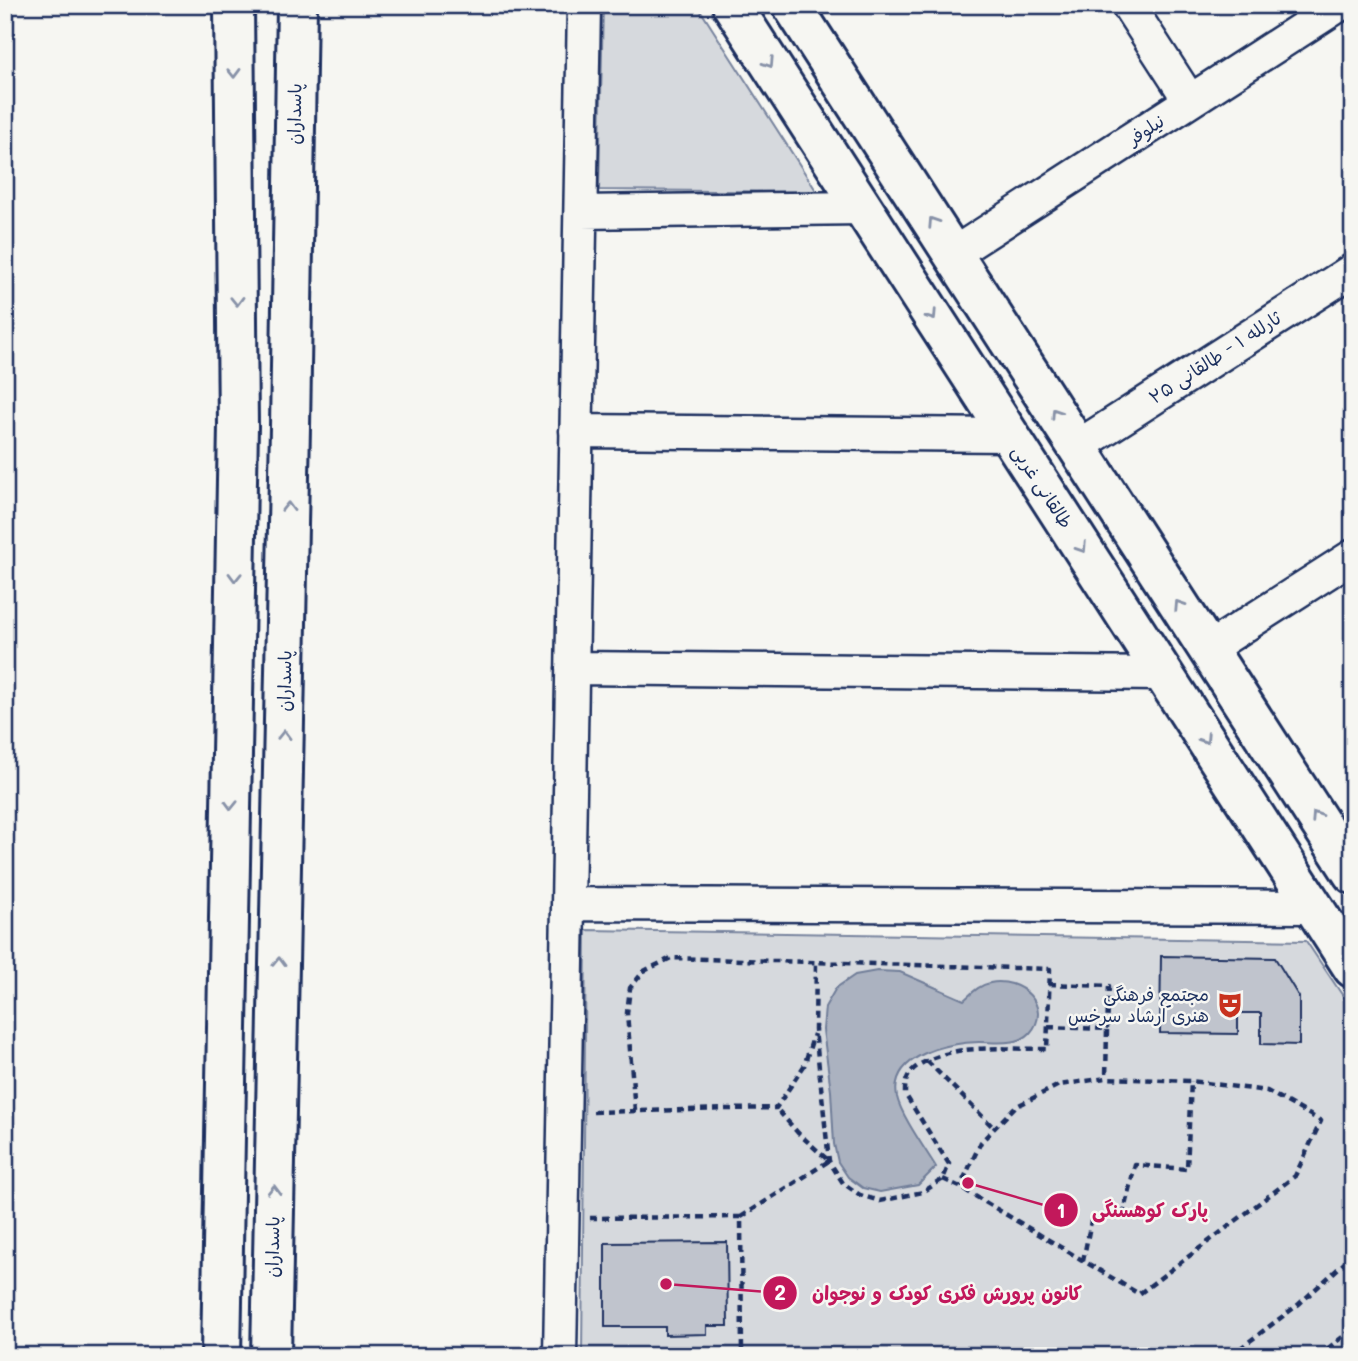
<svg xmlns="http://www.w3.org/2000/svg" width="1358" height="1361" font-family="Mali,'Playpen Sans Arabic',sans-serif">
<rect width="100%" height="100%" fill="#f6f6f2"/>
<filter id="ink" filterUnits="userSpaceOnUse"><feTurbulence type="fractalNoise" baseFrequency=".0143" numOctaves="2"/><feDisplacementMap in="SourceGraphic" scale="14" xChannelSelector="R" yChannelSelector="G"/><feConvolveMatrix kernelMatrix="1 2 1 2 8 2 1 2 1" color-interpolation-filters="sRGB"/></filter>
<g filter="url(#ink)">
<path fill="#d6d9dd" stroke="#78849e" stroke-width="2" d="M603,5H697L817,192L599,190Z
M586,930L1306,941L1353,1011V1356H582Z"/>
<path fill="#abb2c0" stroke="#717e99" stroke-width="2" d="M877,971L900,972L964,1000C972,993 979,985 990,983C1019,976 1054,1006 1030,1033C1018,1046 995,1042 979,1042C949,1042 889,1055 897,1097C901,1115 925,1149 936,1167L918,1185L880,1192L863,1188L848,1177L838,1162L834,1144L831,1091L823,1030L825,1007L836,988L855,975Z"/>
<path fill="#c0c4cd" stroke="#1b2f5e" stroke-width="2" d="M1161,956L1275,958L1299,997V1045L1261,1044V1013H1238V1034L1160,1033Z
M727,1242L728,1326H707V1334L665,1335V1327H605V1243Z"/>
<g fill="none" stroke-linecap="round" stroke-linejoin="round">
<g stroke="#1b2f5e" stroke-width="37">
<path id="minor" d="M1128,5L1190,101
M581,212L862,208
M953,254L1339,5
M576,431L1009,435
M1077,447L1353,270
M1208,649L1353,556
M572,668L1163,674
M568,904L1313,907
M560,1356L584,5"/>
</g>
<g stroke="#1b2f5e" stroke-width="44">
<path id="secondary" d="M732,5L1353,968
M792,5L1353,874
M221,1356L238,426L234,5
M271,1356L290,427L297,5"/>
</g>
<path stroke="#1b2f5e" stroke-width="4.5" stroke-dasharray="7 5" stroke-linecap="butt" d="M1049,984L1109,986L1107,1029
M1048,1027L1107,1029L1106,1078
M927,1061L994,1128
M635,1111L627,1013L630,988L644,971L671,958L1050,969L1047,1049C1021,1049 991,1047 965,1050C950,1051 918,1061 910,1073C905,1080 905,1086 905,1094L949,1164L943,1179L923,1192L880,1201L860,1195L843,1183L829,1161L815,1030L816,961
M593,1112L776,1108L804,1066L814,1034
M943,1179L960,1187L1139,1294L1295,1176L1321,1121L1267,1091L1191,1081L1106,1078L1059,1085L1015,1107L981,1142L960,1187
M741,1217L829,1161L798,1133L776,1108
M590,1218L741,1217L742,1356
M1083,1261L1091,1221L1123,1214L1135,1165L1187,1169L1191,1081
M1230,1356L1299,1304L1353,1255
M1318,1356L1353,1329"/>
<use href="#minor" stroke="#f6f6f2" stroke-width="32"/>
<use href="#secondary" stroke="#f6f6f2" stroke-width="38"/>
</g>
<defs><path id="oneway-chevron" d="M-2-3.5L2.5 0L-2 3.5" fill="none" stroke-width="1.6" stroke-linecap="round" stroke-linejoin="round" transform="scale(1.75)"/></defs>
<g stroke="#8892a8">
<use href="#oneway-chevron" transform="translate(769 63) rotate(57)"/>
<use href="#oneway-chevron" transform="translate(234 73) rotate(89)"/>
<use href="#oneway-chevron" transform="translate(933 222) rotate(-123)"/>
<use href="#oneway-chevron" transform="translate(237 301) rotate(89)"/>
<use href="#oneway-chevron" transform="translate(932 316) rotate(57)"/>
<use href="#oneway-chevron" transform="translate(1056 413) rotate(-123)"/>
<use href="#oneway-chevron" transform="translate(288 507) rotate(-89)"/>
<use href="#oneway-chevron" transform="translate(1082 548) rotate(57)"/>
<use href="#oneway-chevron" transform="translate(235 577) rotate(91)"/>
<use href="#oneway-chevron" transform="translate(1179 605) rotate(-123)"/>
<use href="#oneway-chevron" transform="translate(284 735) rotate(-89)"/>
<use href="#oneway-chevron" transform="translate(1205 739) rotate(57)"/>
<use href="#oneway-chevron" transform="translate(231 805) rotate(91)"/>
<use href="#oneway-chevron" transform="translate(1316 816) rotate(-123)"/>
<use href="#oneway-chevron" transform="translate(279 962) rotate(-89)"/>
<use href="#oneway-chevron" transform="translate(274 1190) rotate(-89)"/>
</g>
</g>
<defs>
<g id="theatre-bare" transform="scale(2.1)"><path d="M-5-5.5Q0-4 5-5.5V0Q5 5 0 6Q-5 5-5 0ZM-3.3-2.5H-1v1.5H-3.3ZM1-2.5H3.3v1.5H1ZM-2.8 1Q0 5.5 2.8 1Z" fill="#c8321e" stroke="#f6f6f2" stroke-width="2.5" paint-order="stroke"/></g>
</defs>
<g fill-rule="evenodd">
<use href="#theatre-bare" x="1230" y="1005"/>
</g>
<g text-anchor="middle" stroke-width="5" stroke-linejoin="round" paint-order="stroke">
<g font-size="18" fill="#1b2f5e" stroke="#f6f6f2">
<text transform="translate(295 114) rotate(-89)" y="6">پاسداران</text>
<text transform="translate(1146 130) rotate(-33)" y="6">نیلوفر</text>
<text transform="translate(1215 358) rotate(-33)" y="6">ثارلله ۱ - طالقانی ۲۵</text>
<text transform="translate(1042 487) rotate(57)" y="6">طالقانی غربی</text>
<text transform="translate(285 681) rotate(-89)" y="6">پاسداران</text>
<text transform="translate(273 1247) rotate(-89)" y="6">پاسداران</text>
</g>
<g font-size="18" fill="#1b2f5e" stroke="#f6f6f2" text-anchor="end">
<text x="1209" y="1001">مجتمع فرهنگی<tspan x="1209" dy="21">هنری ارشاد سرخس</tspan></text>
</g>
</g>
<path fill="none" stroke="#c2185b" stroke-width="2.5" d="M968 1183L1061 1210M666 1284L780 1293"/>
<g fill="#c2185b" stroke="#f6f6f2" stroke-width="2.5">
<circle cx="968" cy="1183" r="7"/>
<circle cx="666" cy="1284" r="7"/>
<circle cx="1061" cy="1210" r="18"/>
<circle cx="780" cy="1293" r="18"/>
</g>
<g font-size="21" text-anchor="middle" font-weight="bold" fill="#fff">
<text x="1061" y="1218">1</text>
<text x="780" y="1300">2</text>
</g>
<g font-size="19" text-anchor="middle" font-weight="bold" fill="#c2185b" stroke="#f6f6f2" stroke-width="5" stroke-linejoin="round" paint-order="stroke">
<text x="1150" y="1217">پارک کوهسنگی</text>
<text x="947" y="1300">کانون پرورش فکری کودک و نوجوان</text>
</g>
<rect width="1358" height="1361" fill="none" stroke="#f6f6f2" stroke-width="28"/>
<rect x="14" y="14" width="1330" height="1333" fill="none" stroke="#1b2f5e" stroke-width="2.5" filter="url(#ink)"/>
</svg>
